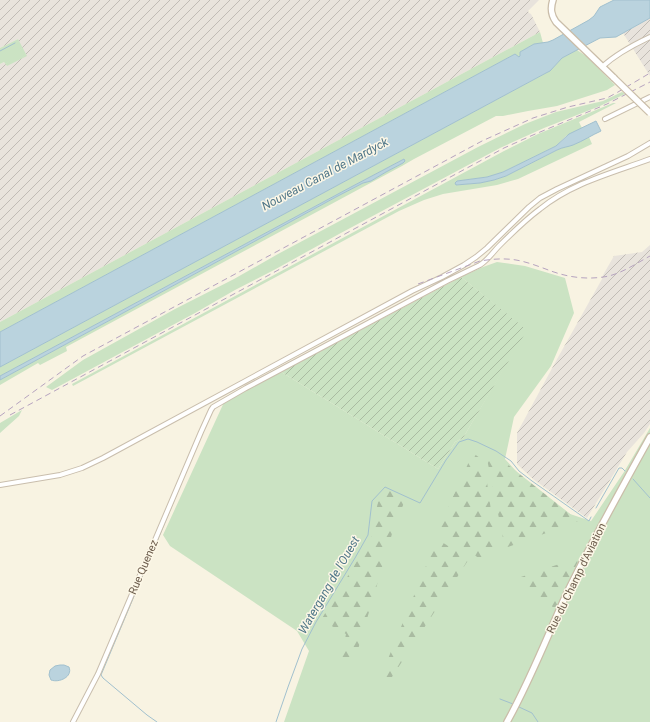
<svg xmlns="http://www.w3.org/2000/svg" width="650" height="722" font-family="Roboto,sans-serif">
<defs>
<pattern id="industrial-furrows" width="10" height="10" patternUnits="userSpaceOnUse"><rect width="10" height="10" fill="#e8e3dc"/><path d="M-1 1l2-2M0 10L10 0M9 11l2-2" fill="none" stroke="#c0bbb5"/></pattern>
<pattern id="forest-firs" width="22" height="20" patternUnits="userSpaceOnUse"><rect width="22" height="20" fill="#cbe3c3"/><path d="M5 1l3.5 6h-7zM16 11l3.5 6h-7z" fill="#a9bba1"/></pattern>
<pattern id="garden-furrows" width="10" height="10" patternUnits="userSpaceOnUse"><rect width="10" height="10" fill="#cbe3c3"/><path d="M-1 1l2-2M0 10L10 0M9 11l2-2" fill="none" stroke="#a9bba1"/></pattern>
</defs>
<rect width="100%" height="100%" fill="#f8f3e2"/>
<path fill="url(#industrial-furrows)" d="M0,0H539L528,11L529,13L531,14L540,32L0,322V64L4,62L7,66L18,39L0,48Z
M650,18V76L623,33Z
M650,245V424L644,433L627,452L587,518L533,479L517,464V433L556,361L602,279L603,275L614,256L642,252Z"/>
<path fill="#cbe3c3" d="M540,32L543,43L534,44L520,52V56L518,57L515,54L0,332V322Z
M18,39L27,56L7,66L4,62L0,64V48Z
M577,50L586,56L615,85L607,90L557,106L528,111L503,116H496L414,159L402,166L66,347L67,351L40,365L38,363L0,385V380L336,197L363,183L371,181L386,172L403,163L404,159L351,187L0,376V367L546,73L550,71L562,58Z
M622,92L625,94L600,106L544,128L500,148L339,234L274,270L235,290L195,313L52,390L46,387L83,360L175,309L234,279L278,254L478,147L525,124L556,112L603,101Z
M613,103H616L579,122L582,128L566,136L556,146L503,172L487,177L457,181V185L480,183L494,180L506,176L565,146L572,145L589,137L592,144L518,179L497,185L443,194L424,200L399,211L73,386L72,384L504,151L538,134Z
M497,262L525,266L565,278L574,313L551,366L514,417L505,459L525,481L570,514L591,521L624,472L650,428V722H284L309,651L297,631L170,546L163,535L226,398L278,370L438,469L455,442L463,438L526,330L461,277L483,267Z
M22,410L19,416L0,433V423Z"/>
<path fill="url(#forest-firs)" d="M473,453L484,461L497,553L480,559L438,529Z
M495,457L507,464L579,521L505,548L487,459Z
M386,489L406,498L394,527L354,663L341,659L346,634L321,620L371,538L375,515L379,498Z
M437,539L469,559L390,680L381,676Z
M580,557L556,609L512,580Z"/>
<path fill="url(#garden-furrows)" d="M461,277L527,330L463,438L455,442L438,469L278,370L338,342Z"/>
<path fill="#bad3de" stroke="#a1c0ce" d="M614,0H650V18L616,37L600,38L577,50L562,58L550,71L546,73L0,367V332L515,54L519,57L520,56V52L534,44L548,42L553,40L589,20L594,16L600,7Z
M596,121L601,131C592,135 583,141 573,145C568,147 563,147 557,150L506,176L494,180L480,183L456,185L455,183L457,181L487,177L503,172L556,146L569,134Z
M404,159L405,161L403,163L386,172L371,181L363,183L336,197L0,380V376L351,187Z
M60,665H64L69,667C73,677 59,683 51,680L49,675L50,670L55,666Z"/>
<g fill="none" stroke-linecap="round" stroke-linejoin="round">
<path stroke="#a1c0ce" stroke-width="1" d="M0,51L15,43
M633,479L650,498
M596,508L619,468H622L625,471
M500,699L513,704
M519,707L532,713L538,722
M157,722L147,715L103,678L101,675L181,484
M276,722L288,687L302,649L316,622L355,558L368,535L372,501L385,487L420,503L446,460L459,442L468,439L477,442L496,451L511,461L519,471L532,481L589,521L591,517"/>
<g stroke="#c9bead" stroke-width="6">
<path id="street" d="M602,67C616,54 633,45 650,37
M605,119L650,97
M0,485L60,475L82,468L103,458L412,291L442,277L464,265L476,257L487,248L529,207L540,198L557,189L628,156L650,143
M73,722L98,674L201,432L211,410L213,407L246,388L447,281L480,265C488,260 493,252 499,246C512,233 525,220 540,209C572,183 612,173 650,159"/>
</g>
<g stroke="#cabda9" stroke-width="8">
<path id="secondary" d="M553,0C550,9 551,15 556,22L614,78
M507,722C530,681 547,637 566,595C592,541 621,489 650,437"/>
</g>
<use href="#street" stroke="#fff" stroke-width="4"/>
<use href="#secondary" stroke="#fff" stroke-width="5.5"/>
<path stroke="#b6a3bf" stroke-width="1" stroke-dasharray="6 4" stroke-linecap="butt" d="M418,284L480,261C492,259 504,258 516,260C528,262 540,267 551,271C570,278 590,280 609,276C624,272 637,263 650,256
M10,415L504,148L533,135L607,104L650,82
M0,416L83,356L482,141L533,118L568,107L607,98L618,92L650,73"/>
<g stroke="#cabda9" stroke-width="8" stroke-linecap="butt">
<path id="secondary-bridge" d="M614,78L650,113"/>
</g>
<use href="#secondary-bridge" stroke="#fff" stroke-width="5.5"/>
</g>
<g text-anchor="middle" stroke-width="3" stroke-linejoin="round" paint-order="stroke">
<g font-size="11" fill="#6c5c4c" stroke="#fcf7e7">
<text transform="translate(143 567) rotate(-67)" y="4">Rue Quenez</text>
<text transform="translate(576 578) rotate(-64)" y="4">Rue du Champ d'Aviation</text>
</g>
<g font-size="12" font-style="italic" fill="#507789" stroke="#fcf7e7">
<text transform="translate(325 174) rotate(-28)" y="4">Nouveau Canal de Mardyck</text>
<text transform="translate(329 585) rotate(-60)" y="4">Watergang de l'Ouest</text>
</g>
</g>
</svg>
